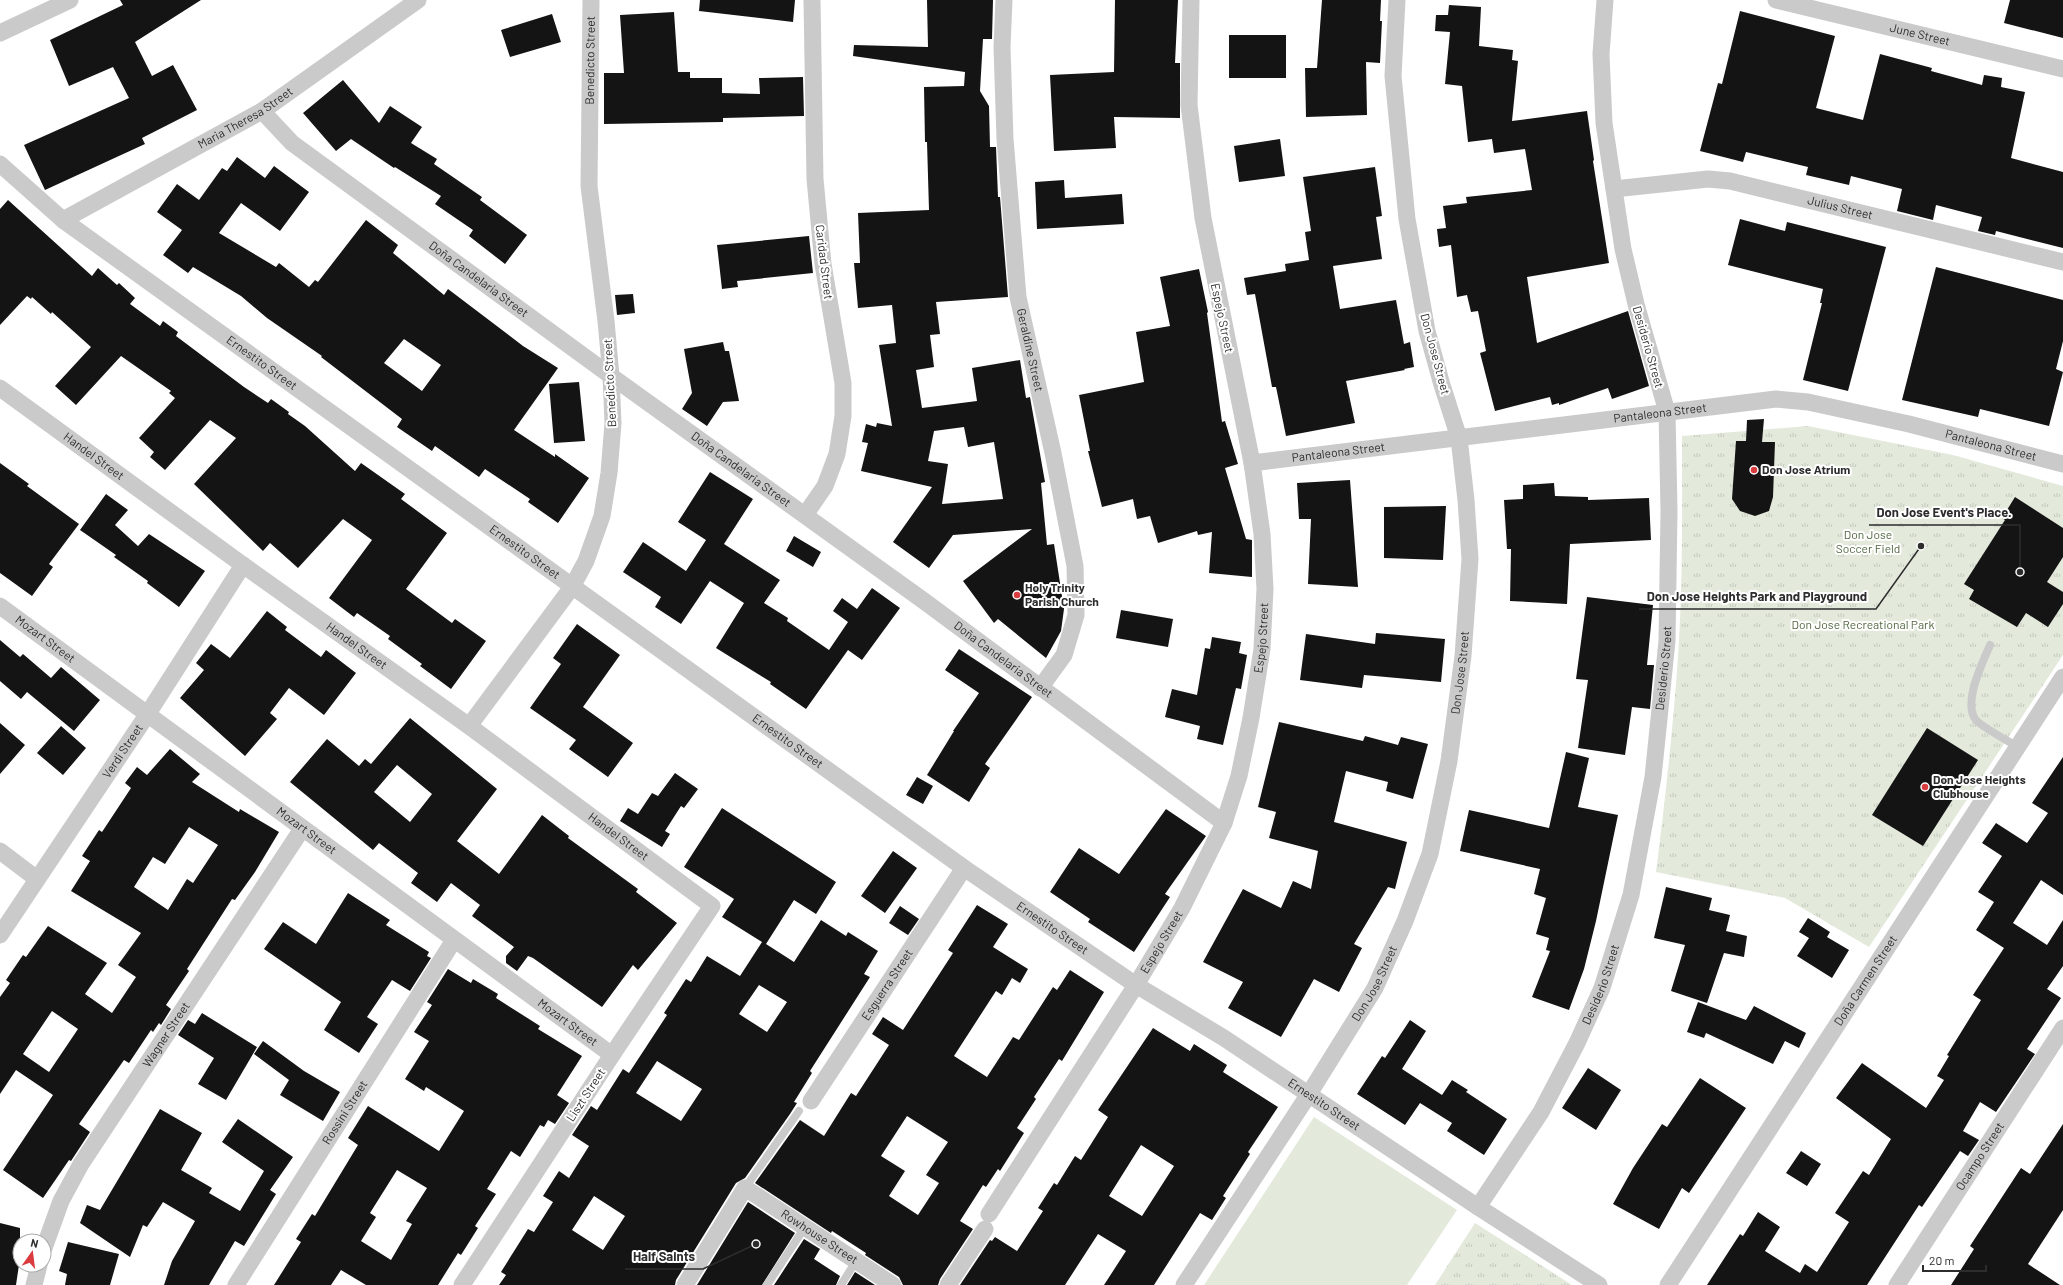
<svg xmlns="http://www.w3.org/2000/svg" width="2063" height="1285" font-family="Barlow,sans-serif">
<defs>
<pattern id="park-tufts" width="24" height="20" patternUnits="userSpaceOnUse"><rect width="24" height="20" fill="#e3eadc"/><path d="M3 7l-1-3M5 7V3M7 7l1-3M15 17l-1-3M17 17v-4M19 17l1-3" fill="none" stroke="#c3c9bd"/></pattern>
</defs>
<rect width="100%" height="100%" fill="#fff"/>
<path fill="#e3eadc" d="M1314,1117L1457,1210L1407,1285H1204Z"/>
<path fill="url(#park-tufts)" d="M1808,426L1953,455L2063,486V655L1869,947L1785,898L1656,872C1665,801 1673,729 1678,657C1683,584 1682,509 1682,436Z
M1475,1223L1572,1285H1435Z"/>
<path fill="#141414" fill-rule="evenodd" d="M120,0H201L135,42L152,76L173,65L197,110L142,138L145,144L45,190L24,145L129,98L113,67L69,86L50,40L123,5Z
M700,0H795L793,22L699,11Z
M927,0H993L992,39H983L980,91L989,106L990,147H996L998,197H1000L1008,297L936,302L940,334L930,335L934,367L916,370L922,408L977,401L972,368L1020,360L1026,398L1030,397L1045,482L1041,483L1047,545L1054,544L1064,609L1061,631L1046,658L998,619L994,623L963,581L1032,529L953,535L929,568L893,542L932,487L861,471L868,443L862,442L866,424L876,427L877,423L892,426L879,345L896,343L892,305L858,308L854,263H860L858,213L929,210L927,142H925L924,87L964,86L965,72L853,56L854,45L928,47ZM964,427L968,447L994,442L1003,499L942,504L948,464L928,461L934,431Z
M1115,0H1178L1175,63H1180V118L1114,117L1116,148L1054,151L1050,75L1114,72Z
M1322,0H1381L1380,21H1382L1380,63L1366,62L1367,115L1306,117L1305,68H1317Z
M2010,0H2063V38L2004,23Z
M1449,5L1481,7L1479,46L1513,50L1512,60L1518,61L1512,121L1587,111L1594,160L1593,161L1609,263L1527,277L1537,343L1628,311L1649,386L1612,399L1608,388L1559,405V403L1552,405L1550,397L1495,411L1480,353L1486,351L1478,311L1471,312L1467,295L1457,297L1451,245L1439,247L1437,229L1446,228L1443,206L1467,203L1466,197L1532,190L1525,149L1494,153L1492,139L1468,142L1462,86L1445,84L1450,32L1435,31L1436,15H1448Z
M1740,11L1835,36L1816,108L1863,120L1880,54L1932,68L1931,71L1982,85L1984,75L2002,78L2001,87L2025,92L2011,158L2063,172V248L1996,231L1995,235L1978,231L1982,217L1936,205L1933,220L1897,211L1902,189L1851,176L1849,185L1806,175L1808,167L1746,152L1743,162L1700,151L1718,83L1722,84Z
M674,12L678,72H690V78H722V93L760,94L759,78L803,77L804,116L723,118V122L604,124V73H624L620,15Z
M552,14L561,42L510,57L501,30Z
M1229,35H1286V78H1229Z
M343,80L379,123L390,106L422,127L411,143L437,159L434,164L482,197L480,200L527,235L505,264L469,236L473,230L435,204L441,196L395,167L394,168L351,139L336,151L303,113Z
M1280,139L1285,176L1239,182L1234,146Z
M237,157L265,178L274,166L309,192L280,231L241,203L219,233L276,267L279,263L309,287L315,280L318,282L366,220L398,245L393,253L444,295L448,289L523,346L558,368L514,430L555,457V454L589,478L558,523L528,502L530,499L485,469L479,477L435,446L432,451L397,427L402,419L321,357L322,356L267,318L241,296L193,267L188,273L163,255L182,230L157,212L177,184L199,200L222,168L227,171ZM404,339L441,365L422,391L384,363Z
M1375,167L1382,216L1376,217L1382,259L1333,266L1340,309L1396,300L1404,344L1410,342L1414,367L1404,369L1405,370L1346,381L1355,423L1286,436L1276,387H1272L1255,294L1247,295L1244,278L1286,271L1285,264L1309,260L1305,232L1311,231L1303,177Z
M1064,180L1065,198L1122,194L1124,224L1037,229L1035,182Z
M8,200L92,276L98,268L117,285L119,283L135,298L130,304L160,326L163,321L178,332L176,336L244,387L268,403L271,399L289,412L288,414L305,426L355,471L361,463L405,494L401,499L447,533L406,589L452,623L455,619L486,641L451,689L420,666L422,664L388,639L390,636L357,613L354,617L329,598L372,540L343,519L298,568L270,543L263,551L194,484L236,438L210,420L165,470L150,457L154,452L139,438L175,398L169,393L171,391L121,356L76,405L55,386L91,347L52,312L51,314L32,297L31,299L27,296L0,325V209Z
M1740,219L1785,231L1787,222L1886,247L1848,391L1803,380L1822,303H1820L1823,289L1728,265Z
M809,236L813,273L737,281L738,287L722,289L717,245Z
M1936,267L2063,300V341L2056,369L2063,372L2049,426L1980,409L1978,417L1902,400Z
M1199,269L1208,312L1207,313L1222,422L1225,421L1238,464L1225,468L1246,539L1252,540V577L1209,573L1212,532L1198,535L1197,531L1158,543L1150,516L1137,519L1133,499L1102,507L1088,451H1090L1079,395L1144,382L1136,332L1170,326L1160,277Z
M633,294L635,313L617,315L615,295Z
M723,342L725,351H729L739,401L723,402L707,426L682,409L692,393L684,349Z
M579,382L585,441L554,443L549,384Z
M1764,419L1762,442H1775L1773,497L1769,511L1755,516L1740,511L1732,499L1736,441H1746L1747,420Z
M0,463L29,484L27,486L79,524L49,564L53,567L32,596L0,573Z
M710,472L753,499L724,544L780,580L764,603L788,618L787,621L829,650L848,622L833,611L842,598L857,609L872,588L900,608L862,660L848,650L806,709L770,684L771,682L716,648L744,603L710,581L681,624L655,607L661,597L623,572L643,542L686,571L706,540L678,522Z
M1350,480L1358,587L1308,584L1311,519H1299L1297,483Z
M1554,483L1555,496L1588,497V500L1649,498L1651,540L1570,544L1567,604L1510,601L1511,549H1507L1504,500L1523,499V485Z
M106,494L128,510L115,525L138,546L149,534L205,571L179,607L147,583L148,581L114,557L116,555L80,530Z
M2015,497L2063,528V557L2047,582L2063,592V604L2048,627L2026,613L2017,627L1969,599L1974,590L1964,584L2005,520L2002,518Z
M1446,506L1443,560L1384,558V507Z
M794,536L821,552L813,567L786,551Z
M1587,597L1653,605L1647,665H1654L1650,709L1632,707L1625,755L1578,748L1588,680L1576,679Z
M1121,610L1173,619L1168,647L1116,638Z
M267,611L287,627L285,630L321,657L326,650L356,673L324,715L289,688L270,713L277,719L245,756L180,698L204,670L196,663L211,644L230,658Z
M577,624L620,655L583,707L633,743L608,777L569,749L576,740L530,708L561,664L553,658Z
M1376,633L1445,639L1441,682L1364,675L1362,688L1300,680L1306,634L1375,644Z
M1212,637L1241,642L1239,653L1247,655L1241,689L1236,688L1223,745L1197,739L1200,726L1165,717L1172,689L1197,695L1205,648L1210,649Z
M0,640L20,657L23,654L51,678L61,667L100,700L74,731L27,692L21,699L0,681Z
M959,649L1032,697L985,764L990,768L969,802L927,775L954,731H953L979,693L945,670Z
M410,718L497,789L457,841L499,874L542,815L569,836L568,838L638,889L636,892L677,923L638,970L633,965L602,1007L533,958L528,956L517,971L506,963V956L514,947L472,916L480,905L451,883L437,902L411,883L418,873L379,843L373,850L290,782L327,739L359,766L365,759L371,764ZM397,765L432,794L410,822L374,792Z
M1279,722L1363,741L1365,736L1398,745L1401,737L1428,744L1413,799L1386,791L1388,782L1346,771L1334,822L1407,842L1395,889L1388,887L1354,944L1362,948L1339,992L1314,979L1281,1037L1228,1008L1243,982L1203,962L1243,889L1281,908L1293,881L1311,889L1318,851L1269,838L1276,812L1258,807Z
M0,723L25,745L0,774Z
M61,726L86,748L63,775L37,753Z
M1927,728L1978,760L1923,846L1872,815Z
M170,749L200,774L192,782L239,812L240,809L279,832L255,872L235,900L232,899L187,969L189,971L166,1005L171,1009L161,1025L159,1023L153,1032L151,1030L129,1063L124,1060L79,1124L90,1132L71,1161L69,1160L43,1198L3,1170L53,1095L16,1070L0,1094V997L10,983L6,980L23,955L26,957L48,926L107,963L85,994L112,1013L136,977L118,965L141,933L71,891L90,861L82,856L99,830L102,832L131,788L125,783L137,767L147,775ZM189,827L218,845L193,883L187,879L168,910L134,887L153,857L165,864ZM52,1011L78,1029L49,1072L23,1054Z
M1566,752L1589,758L1578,807L1618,815L1596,921L1584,969L1569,1010L1532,997L1550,951L1546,950L1549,938L1536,934L1546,898L1534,894L1540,869L1460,851L1469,810L1549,828Z
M2063,757V895L2041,880L2013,923L2047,945L2063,920V966L2047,989L2061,998L2027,1049L2035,1054L1996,1112L1980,1102L1963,1131L1979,1140L1968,1156L1960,1151L1922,1207L1919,1205L1867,1285H1707L1740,1234L1743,1236L1758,1212L1780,1227L1765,1251L1800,1273L1805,1264L1817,1272L1849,1222L1835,1213L1863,1171L1869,1175L1891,1139L1836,1098L1862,1063L1926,1108L1944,1080L1937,1076L1949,1056L1947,1055L1981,1000L1973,995L2004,948L1976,930L1994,902L1978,892L2002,856L1982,843L1996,823L2027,843L2048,813L2032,803Z
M675,773L698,789L684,808L681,806L665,831L670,834L662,847L620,821L628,808L638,814L652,793L658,796Z
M917,777L933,786L923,804L906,795Z
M722,808L836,882L816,914L794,900L766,944L794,962L821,920L846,936L848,932L878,951L864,974L870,977L810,1071L812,1073L794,1102L797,1103L790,1114L745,1178L736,1183L676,1280L675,1285H499L506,1275L501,1272L528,1229L534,1232L553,1202L543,1196L559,1171L569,1178L589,1146L572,1135L591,1106L597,1110L623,1069L629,1073L667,1015L664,1013L686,979L691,982L707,956L740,976L762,942L722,917L734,899L684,867ZM759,985L787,1002L767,1032L739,1014ZM657,1061L702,1089L681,1121L636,1093ZM594,1196L625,1216L603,1250L572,1230Z
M1166,809L1206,836L1165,894L1170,897L1134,952L1088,922L1090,919L1050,892L1079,848L1119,874Z
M893,851L917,868L885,913L861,896Z
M1666,887L1712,898L1709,910L1730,915L1726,931L1747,936L1744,957L1724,953L1707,1003L1671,991L1685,945L1654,938Z
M348,893L390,920L386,925L429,952L427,956L431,958L410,991L392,980L367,1017L378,1024L359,1053L324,1030L341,1002L264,949L283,922L316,944Z
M977,905L1008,924L993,947L1028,969L1020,983L1012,978L1002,995L996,991L954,1056L987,1077L1013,1037L1019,1040L1053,987L1057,990L1070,970L1104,992L1062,1061L1059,1059L1034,1097L1036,1099L1017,1128L1024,1133L1000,1171L998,1169L986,1187L983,1185L960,1221L973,1229L940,1279L938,1285H903L899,1277L865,1255L866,1253L832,1231L831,1233L755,1183L800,1120L824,1136L851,1093L856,1096L889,1045L872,1034L883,1017L903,1030L953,953L948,950ZM907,1116L948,1142L926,1175L939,1183L918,1215L889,1196L905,1171L881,1156Z
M900,906L919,919L908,935L889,923Z
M1808,918L1830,932L1827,937L1849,950L1832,978L1797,956L1809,938L1799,932Z
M448,969L471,983L473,979L498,994L496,998L540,1026L538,1029L582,1056L557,1095L569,1103L555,1124L548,1120L544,1127L540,1125L520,1157L511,1151L487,1189L496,1194L475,1226L478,1228L461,1255L458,1253L438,1285H366L341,1270L331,1285H274L301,1242L296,1239L312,1214L315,1216L358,1145L348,1138L368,1106L439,1151L464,1111L426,1087L424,1091L405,1079L429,1041L414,1032L432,1005L427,1002ZM397,1170L427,1188L406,1221L412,1224L391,1260L361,1241L376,1217L370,1213Z
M1698,1002L1746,1020L1754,1006L1806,1033L1799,1048L1785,1041L1773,1064L1706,1033L1704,1038L1687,1032Z
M202,1013L257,1047L226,1100L198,1084L214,1058L178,1035L188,1020L195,1024Z
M1410,1020L1426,1031L1402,1069L1442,1095L1452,1080L1468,1090L1466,1092L1507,1119L1484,1155L1447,1131L1452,1123L1420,1103L1405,1125L1357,1094L1382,1056L1385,1058Z
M1153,1028L1190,1051L1194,1044L1227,1065L1223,1072L1278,1107L1248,1152L1250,1154L1223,1196L1226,1198L1212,1220L1200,1213L1154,1285H1104L1126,1251L1098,1234L1065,1285H960L990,1240L992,1241L995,1237L1017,1251L1043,1211L1038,1208L1054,1183L1057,1185L1075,1156L1081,1160L1108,1117L1098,1110ZM1141,1145L1174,1166L1142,1216L1109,1196Z
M263,1041L304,1071L340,1092L323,1121L280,1095L289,1080L254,1054Z
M1588,1068L1621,1090L1596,1130L1562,1108Z
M1700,1078L1746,1108L1689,1193L1682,1188L1659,1229L1613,1204L1633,1168L1662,1124L1667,1127Z
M160,1109L202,1133L181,1170L212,1188L209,1193L240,1211L264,1171L222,1142L238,1119L293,1157L270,1190L276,1194L244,1246L235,1241L209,1285H164L172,1261L195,1221L163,1202L147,1227L143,1225L130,1257L80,1223L87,1205L100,1210Z
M2063,1124V1210L2028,1264L2060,1285H1951L1974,1249L1970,1246L2021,1168L2030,1174Z
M1801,1151L1821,1164L1807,1186L1786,1173Z
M748,1202L795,1233L762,1285H697Z
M0,1223L20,1228V1258L16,1285H0Z
M804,1239L820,1249L814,1259L840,1276L836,1285H774Z
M68,1242L119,1254L110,1285H65L67,1274L59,1271Z
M855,1272L875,1285H847Z"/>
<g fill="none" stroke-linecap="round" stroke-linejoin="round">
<path stroke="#cacaca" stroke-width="8" d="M1990,645C1983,662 1962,703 1976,720C1982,727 2008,741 2018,747
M745,1188L799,1111
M767,1285L805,1227
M841,1285L856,1261"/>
<g stroke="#cacaca" stroke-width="17">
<path id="s1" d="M1004,0L1002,47L1005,139L1018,297L1053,453L1075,566L1076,615L1064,655L1040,688"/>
<path id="s2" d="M1776,0L2063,69"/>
<path d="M0,33L70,0"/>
<path id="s3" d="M262,111L292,143L611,376L924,601L1224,823"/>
<path id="s4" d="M0,164L63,220L964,868L1136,985L1224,1038L1478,1207L1599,1285"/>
<path id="s5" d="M1614,189L1708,179L1730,181L2063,262"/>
<path id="s6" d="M63,220L262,111L418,0"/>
<path id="s7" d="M0,388L243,565L469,726L712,906L612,1055L462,1285"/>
<path id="s8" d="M1252,463L1776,399L1808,402L1909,424L2063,464"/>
<path d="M805,515L825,486L837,454L843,416V383L823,264L815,179L812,0"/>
<path id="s9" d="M0,606L612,1055"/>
<path id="s10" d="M469,726L572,587L586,561L602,516L609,473L613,423L611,376L606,321L589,186L591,0"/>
<path d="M0,851L37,879"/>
<path id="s11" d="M0,935L147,715L243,565"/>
<path id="s12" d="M811,1101L964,868"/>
<path id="s13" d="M1478,1207L1541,1112L1577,1043L1602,988L1631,895L1653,777L1667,641L1669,511L1667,412L1636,304L1623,249L1604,123L1601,54L1605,0"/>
<path id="s14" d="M989,1214L1136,985L1182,908L1224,823L1239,776L1251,718L1262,649L1265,589L1262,534L1252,463L1203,218L1189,105L1191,0"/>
<path id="s15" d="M44,1248L61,1201L81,1164L302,829"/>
<path d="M34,1285L39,1265"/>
<path id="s16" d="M236,1285L454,940"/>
<path id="s17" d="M685,1285L745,1188L893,1285"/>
<path d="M948,1285L985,1229"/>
<path id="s18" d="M1184,1285L1309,1094L1375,988L1405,921L1430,854L1449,761L1463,656L1470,559L1466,500L1459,438L1442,385L1427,331L1407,219L1393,76L1397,0"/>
<path id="s19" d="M1668,1285L2063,677"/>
<path id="s20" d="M1897,1285L2063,1028"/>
</g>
</g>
<g fill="#d93b3f" stroke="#fff" stroke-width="1.5">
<circle cx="1754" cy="470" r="4"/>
<circle cx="1017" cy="595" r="4"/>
<circle cx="1925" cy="787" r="4"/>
</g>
<g text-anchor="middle" stroke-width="4" stroke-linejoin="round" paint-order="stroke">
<g font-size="12" fill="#2d2d2d" stroke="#fff">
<text dy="4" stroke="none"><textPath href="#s2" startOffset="148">June Street</textPath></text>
<text dy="4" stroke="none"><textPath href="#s10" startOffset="708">Benedicto Street</textPath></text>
<text dy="4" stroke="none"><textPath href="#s6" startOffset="209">Maria Theresa Street</textPath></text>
<text dy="4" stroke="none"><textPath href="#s5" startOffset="230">Julius Street</textPath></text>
<text transform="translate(824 262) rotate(83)" y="4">Caridad Street</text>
<text dy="4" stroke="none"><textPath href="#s3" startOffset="275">Doña Candelaria Street</textPath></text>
<text transform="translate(1222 318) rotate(78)" y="4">Espejo Street</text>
<text transform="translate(1648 347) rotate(74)" y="4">Desiderio Street</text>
<text dy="4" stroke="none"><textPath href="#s1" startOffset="352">Geraldine Street</textPath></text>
<text transform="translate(1435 354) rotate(75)" y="4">Don Jose Street</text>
<text dy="4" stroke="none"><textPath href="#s4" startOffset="329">Ernestito Street</textPath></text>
<text transform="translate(610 383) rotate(-93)" y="4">Benedicto Street</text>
<text dy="4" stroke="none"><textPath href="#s8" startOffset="411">Pantaleona Street</textPath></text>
<text dy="4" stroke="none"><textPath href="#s8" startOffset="748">Pantaleona Street</textPath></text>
<text dy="4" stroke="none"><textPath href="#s8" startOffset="87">Pantaleona Street</textPath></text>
<text dy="4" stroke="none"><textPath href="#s7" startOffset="116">Handel Street</textPath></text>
<text dy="4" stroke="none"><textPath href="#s3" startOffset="599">Doña Candelaria Street</textPath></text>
<text dy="4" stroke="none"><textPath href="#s4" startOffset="653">Ernestito Street</textPath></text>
<text dy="4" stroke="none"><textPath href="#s14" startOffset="646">Espejo Street</textPath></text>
<text dy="4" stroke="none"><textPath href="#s9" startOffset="56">Mozart Street</textPath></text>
<text dy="4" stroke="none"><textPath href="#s7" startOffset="440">Handel Street</textPath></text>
<text dy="4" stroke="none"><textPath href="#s3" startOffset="923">Doña Candelaria Street</textPath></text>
<text dy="4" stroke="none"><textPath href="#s13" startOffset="579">Desiderio Street</textPath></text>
<text dy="4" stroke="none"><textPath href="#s18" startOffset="682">Don Jose Street</textPath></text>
<text dy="4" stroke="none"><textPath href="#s4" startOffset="977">Ernestito Street</textPath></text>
<text dy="4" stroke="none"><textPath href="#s11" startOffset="221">Verdi Street</textPath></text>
<text dy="4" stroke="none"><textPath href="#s9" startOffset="380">Mozart Street</textPath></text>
<text dy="4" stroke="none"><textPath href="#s7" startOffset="764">Handel Street</textPath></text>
<text dy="4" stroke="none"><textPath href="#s4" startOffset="1301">Ernestito Street</textPath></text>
<text dy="4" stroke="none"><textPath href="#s14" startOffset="322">Espejo Street</textPath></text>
<text dy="4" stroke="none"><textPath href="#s19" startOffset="363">Doña Carmen Street</textPath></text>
<text dy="4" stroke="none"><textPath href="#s18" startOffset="357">Don Jose Street</textPath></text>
<text dy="4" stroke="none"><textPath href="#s13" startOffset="255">Desiderio Street</textPath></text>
<text dy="4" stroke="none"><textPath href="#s12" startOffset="139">Esguerra Street</textPath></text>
<text dy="4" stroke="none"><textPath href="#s9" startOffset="704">Mozart Street</textPath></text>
<text dy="4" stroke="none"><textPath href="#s15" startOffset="247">Wagner Street</textPath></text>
<text transform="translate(586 1095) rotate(-57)" y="4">Liszt Street</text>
<text dy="4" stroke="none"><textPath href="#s4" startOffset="1625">Ernestito Street</textPath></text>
<text dy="4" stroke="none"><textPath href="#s16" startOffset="204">Rossini Street</textPath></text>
<text dy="4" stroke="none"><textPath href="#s20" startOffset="153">Ocampo Street</textPath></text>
<text dy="4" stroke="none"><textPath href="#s17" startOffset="203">Rowhouse Street</textPath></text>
</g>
<g font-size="12" font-weight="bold" fill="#2d2d2d" stroke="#fff" text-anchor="start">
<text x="1762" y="474">Don Jose Atrium</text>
<text x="1025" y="592">Holy Trinity<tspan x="1025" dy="14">Parish Church</tspan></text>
<text x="1933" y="784">Don Jose Heights<tspan x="1933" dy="14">Clubhouse</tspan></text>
</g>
<g font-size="12" fill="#4f663e" stroke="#fff">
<text x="1868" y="539">Don Jose<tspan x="1868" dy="14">Soccer Field</tspan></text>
<text x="1863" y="629">Don Jose Recreational Park</text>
</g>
</g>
<path fill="none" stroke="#2d2d2d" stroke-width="1.5" d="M2020 572L2020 525H1869M1921 546L1876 609H1639M756 1244L703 1269H625"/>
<g fill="#2d2d2d" stroke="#fff" stroke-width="1.5">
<circle cx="2020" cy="572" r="4"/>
<circle cx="1921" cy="546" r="4"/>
<circle cx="756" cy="1244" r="4"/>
</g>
<g font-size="13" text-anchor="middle" font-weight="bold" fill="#2d2d2d" stroke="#fff" stroke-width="4" stroke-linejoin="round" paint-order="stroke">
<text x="1944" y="517">Don Jose Event's Place.</text>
<text x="1757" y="601">Don Jose Heights Park and Playground</text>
<text x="664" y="1261">Half Saints</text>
</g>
<g transform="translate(32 1253) rotate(14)"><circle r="19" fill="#ffffff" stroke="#ababab"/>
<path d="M0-3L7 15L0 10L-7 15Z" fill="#d93b3f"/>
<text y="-6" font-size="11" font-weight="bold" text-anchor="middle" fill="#2d2d2d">N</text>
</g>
<path d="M1923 1265v6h63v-6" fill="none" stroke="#2d2d2d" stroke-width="2"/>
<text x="1929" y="1265" font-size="12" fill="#2d2d2d" stroke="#ffffff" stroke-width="3" paint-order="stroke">20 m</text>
</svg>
